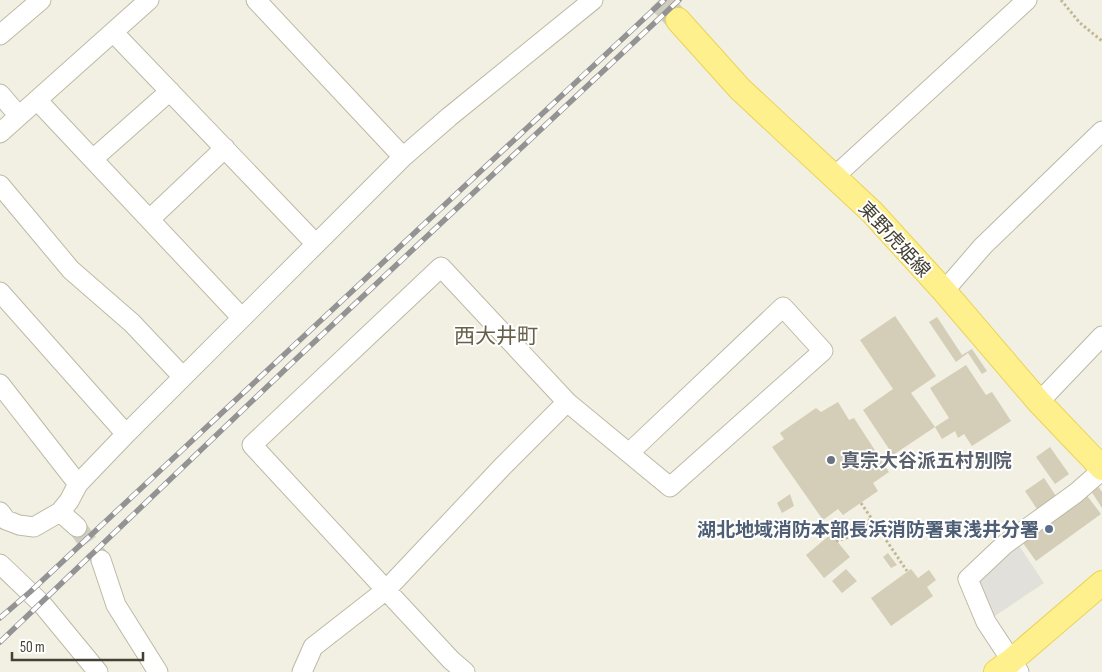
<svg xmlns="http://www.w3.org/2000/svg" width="1102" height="672" font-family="'Sofia Sans Condensed','Noto Sans JP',sans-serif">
<rect width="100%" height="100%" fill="#f2f0e2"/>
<path fill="#e2e0db" d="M1014,538L1044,583L986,622L968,579Z"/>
<path fill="#d4cdb7" d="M895,316L936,376L911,393L935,427L893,455L863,410L893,389L860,340Z
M937,317L962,355L972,349L987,371L982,374L968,353L956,362L929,322Z
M966,365L986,395L992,392L1011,421L972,446L964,434L958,438L955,431L942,439L935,427L949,418L930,388Z
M838,402L849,420L854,418L889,472L873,483L878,491L843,515L838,509L823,520L772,447L784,439L780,433L816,408L821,412Z
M1050,447L1069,474L1055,484L1036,457Z
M1044,478L1056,496L1037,509L1025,491Z
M1078,484L1101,514L1036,561L1015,532Z
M1098,486L1102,492V508L1091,491Z
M790,494L794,506L782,513L777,503Z
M831,534L850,557L824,578L806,555Z
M888,553L897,565L891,568L883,557Z
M846,569L857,581L842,593L832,581Z
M911,569L918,578L929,570L936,580L927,587L933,596L891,626L871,598Z"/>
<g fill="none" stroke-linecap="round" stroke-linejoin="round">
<path stroke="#cfcdbf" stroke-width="19" stroke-dasharray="19 9" stroke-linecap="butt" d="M77,527L101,560"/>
<path stroke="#cfcdbf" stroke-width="24" stroke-dasharray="24 12" stroke-linecap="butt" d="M659,0L678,20"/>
<g stroke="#beb9a5" stroke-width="21">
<path id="minor" d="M256,0L403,157
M113,32L316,244
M0,35L41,0
M0,94L19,116
M37,100L242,318
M0,133L149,0
M93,159L170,91
M834,177L1027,0
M0,185L71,270L132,323L183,377
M150,219L225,148
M944,291L983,246L1102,131
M0,292L126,434
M0,384L78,484
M567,402L670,487L823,351L783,307L629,453
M1039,402L1102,336
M0,512L6,520L19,525L34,527L60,512L69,501L78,484L126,434L403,157L449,117L593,0
M60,512L77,527
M101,560L116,605L158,672
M0,564L42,604L98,672
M302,672L313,647L386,590L503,466L567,402L441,267L252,445L386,590L451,660L465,672
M1019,672L986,622L968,579L1004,545L1076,493L1102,470"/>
</g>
<g stroke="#e9d359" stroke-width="26">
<path id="major" d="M678,20L740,89L872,212L944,291L1039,402L1102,468
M996,672L1011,661L1102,583"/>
</g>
<path stroke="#c0b895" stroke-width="3" stroke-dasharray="2.5 2.5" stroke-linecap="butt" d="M1061,0L1080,23L1102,41
M861,503L907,571
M836,541L859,534L871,518"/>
<use href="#minor" stroke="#fff" stroke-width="19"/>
<use href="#major" stroke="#fff08e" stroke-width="24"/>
<g stroke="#939393" stroke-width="5.5">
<path id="rail" d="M0,618L30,592L664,0
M0,642L294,361L679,0"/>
</g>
<use href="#rail" stroke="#fff" stroke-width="4" stroke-dasharray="11" stroke-linecap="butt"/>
</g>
<circle fill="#6b7280" stroke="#fff" stroke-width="2" cx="831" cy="460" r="5"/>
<circle fill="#5c6f8a" stroke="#fff" stroke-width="2" cx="1049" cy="529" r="5"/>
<g text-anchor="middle" stroke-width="4" stroke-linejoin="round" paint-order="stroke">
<g font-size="19" fill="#444033" stroke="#fff">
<text transform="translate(895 239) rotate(47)" y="7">東野虎姫線</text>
</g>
<g font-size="19" font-weight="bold" fill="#5b616d" stroke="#fff" text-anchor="start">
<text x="841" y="467">真宗大谷派五村別院</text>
</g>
<g font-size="19" font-weight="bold" fill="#4e5e75" stroke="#fff" text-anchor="end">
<text x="1039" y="536">湖北地域消防本部長浜消防署東浅井分署</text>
</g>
<g font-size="21" fill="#676049" stroke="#fff">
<text x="496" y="343">西大井町</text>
</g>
</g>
<path d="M12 652v8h131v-8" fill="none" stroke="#444033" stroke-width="2.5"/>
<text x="20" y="652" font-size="15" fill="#444033" stroke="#ffffff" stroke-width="4" paint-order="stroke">50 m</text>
</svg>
